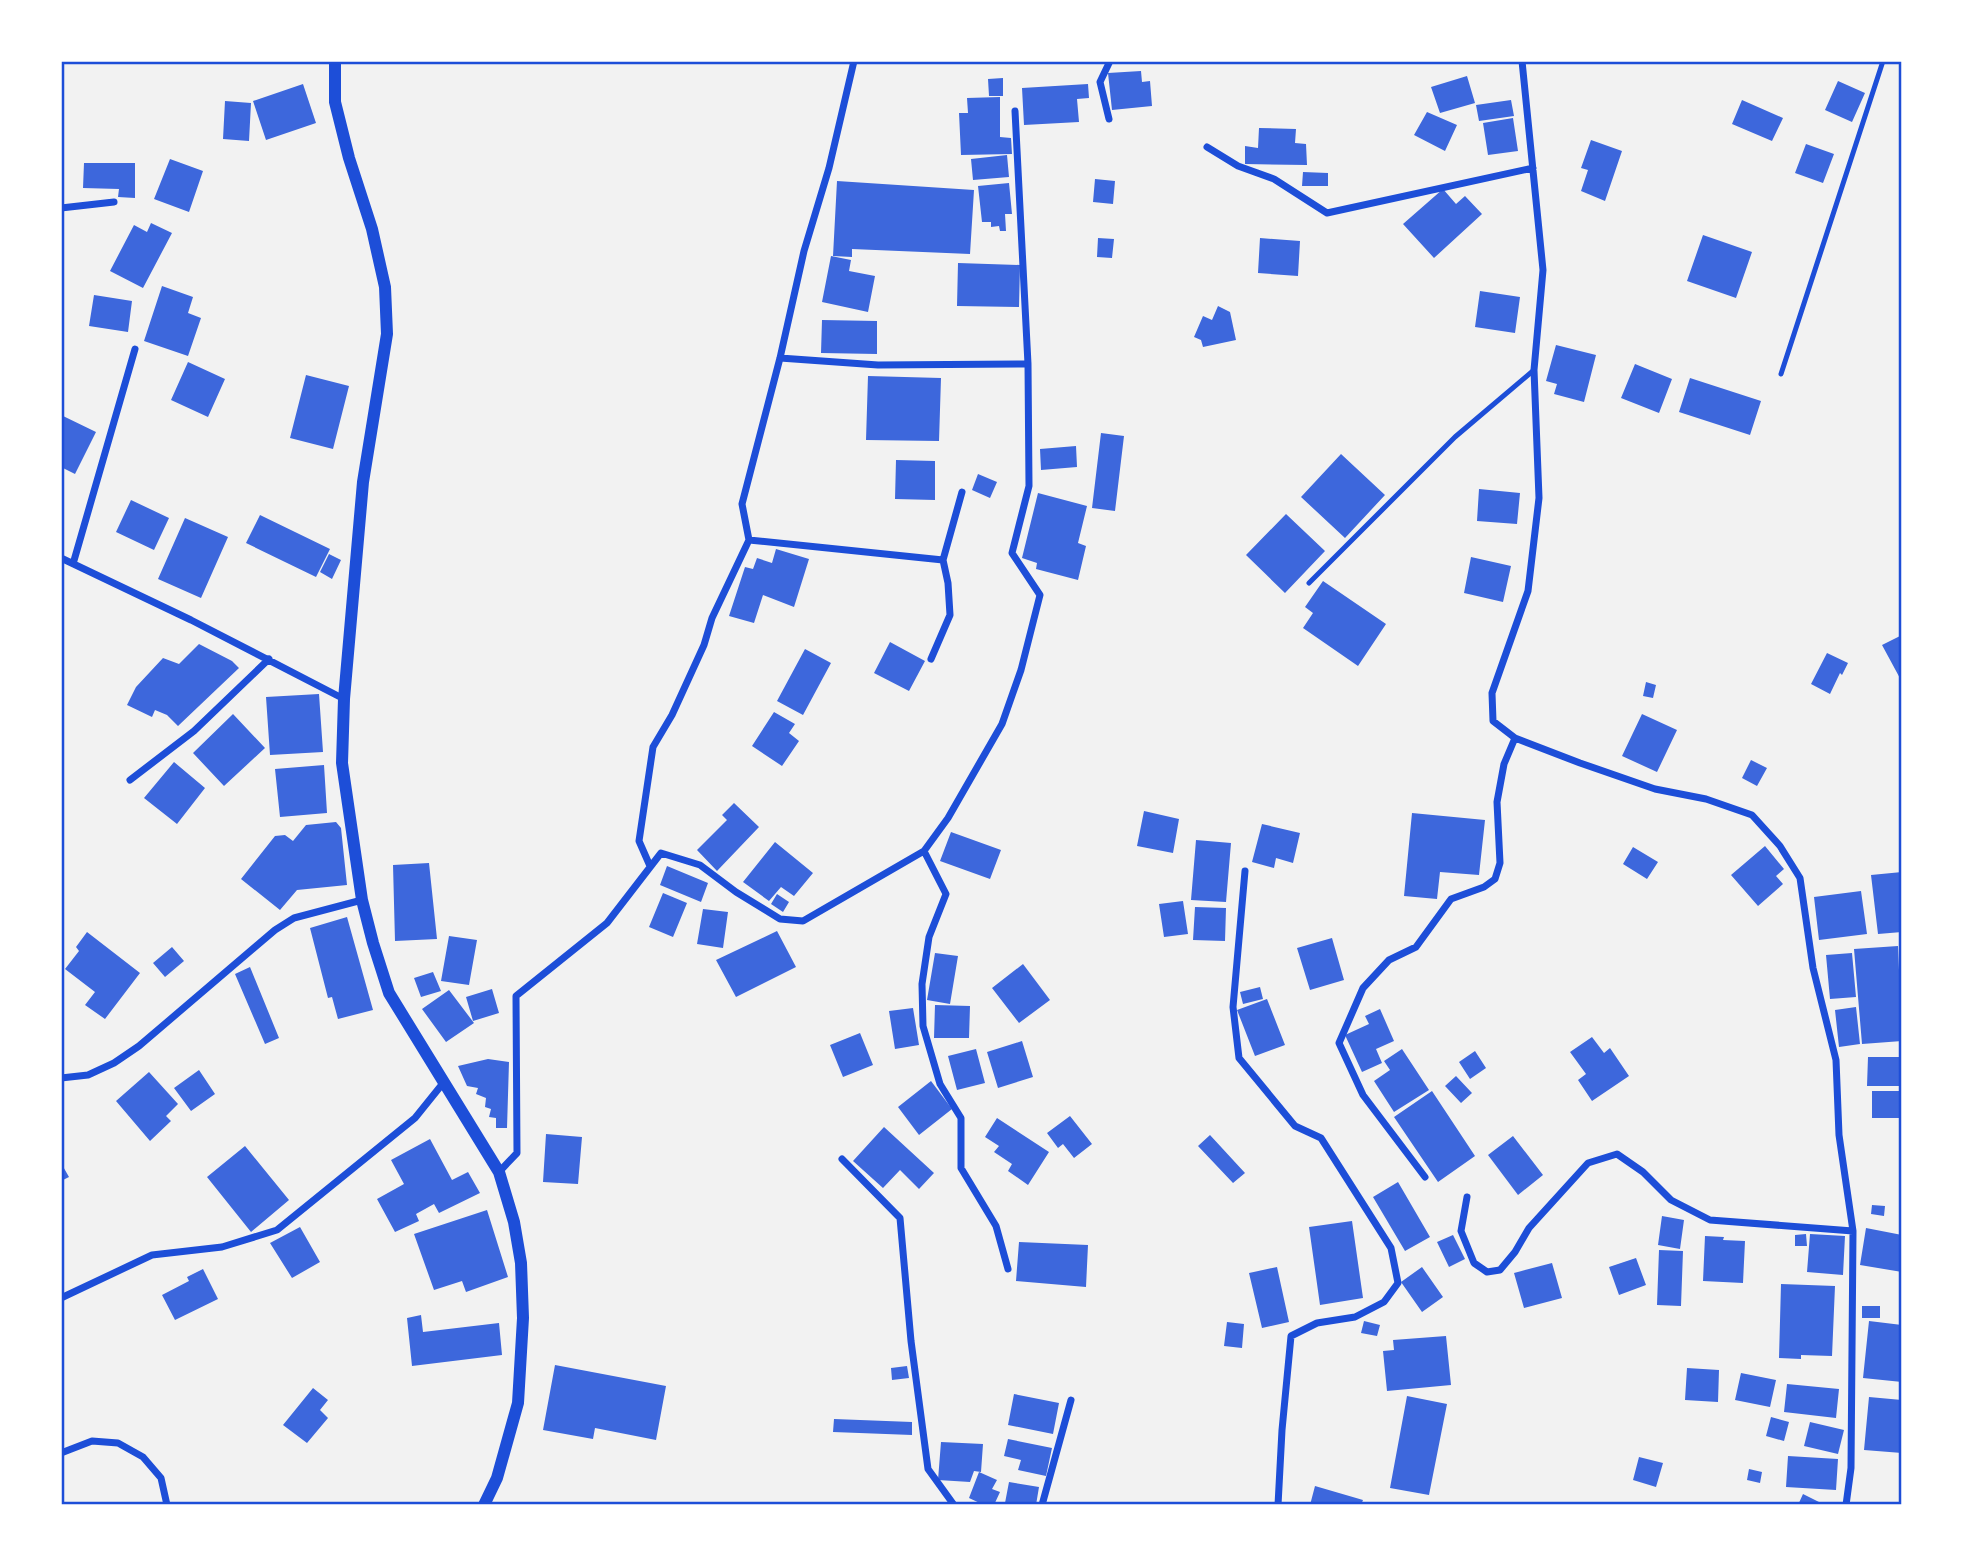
<svg xmlns="http://www.w3.org/2000/svg" width="1963" height="1566" font-family="'Fira Sans',sans-serif">
<rect width="100%" height="100%" fill="#f2f2f2"/>
<path fill="#3d67dc" d="M1141,71L1142,82L1150,81L1152,106L1112,110L1108,73Z
M1467,76L1475,103L1440,113L1431,87Z
M1003,78V96H989L988,79Z
M1838,81L1865,93L1852,122L1825,110Z
M303,84L316,123L266,140L253,101Z
M1088,84L1089,98L1077,99L1079,122L1024,125L1022,88Z
M1000,97V137L1011,138L1012,154L961,155L959,113H968L967,98Z
M1511,100L1514,116L1479,121L1476,105Z
M1742,100L1783,118L1772,141L1732,124Z
M225,101L251,103L249,141L223,139Z
M1427,112L1457,125L1445,151L1414,135Z
M1513,118L1518,151L1488,155L1483,123Z
M1259,128L1296,129L1295,143L1306,144L1307,165L1245,164V146L1258,148Z
M1591,140L1622,151L1605,201L1581,191L1588,170L1581,168Z
M1806,144L1834,154L1823,183L1795,173Z
M1007,155L1009,177L973,180L971,159Z
M170,159L203,171L189,212L154,199Z
M84,163H135V198L118,197L119,189L83,188Z
M1303,172L1328,173V186H1302Z
M1095,179L1115,181L1113,204L1093,202Z
M837,181L974,190L970,254L852,249V257L833,256Z
M1009,183L1012,214H1005L1006,231H1000L999,226L991,227V222H982L978,186Z
M1443,189L1456,204L1465,196L1482,214L1434,258L1403,224Z
M151,223L172,233L143,288L110,271L134,225L147,232Z
M1703,235L1752,252L1736,298L1687,281Z
M1098,238L1114,239L1112,258L1097,257Z
M1260,238L1300,241L1298,276L1258,273Z
M831,256L851,260L849,271L875,276L868,312L822,302Z
M958,263L1020,265L1019,307L957,306Z
M162,286L193,297L188,313L201,318L188,356L144,341Z
M1480,291L1520,297L1515,333L1475,327Z
M94,295L132,301L128,332L89,326Z
M1218,306L1230,312L1236,340L1203,347L1201,340L1194,337L1203,316L1212,320Z
M822,320L877,321V354L821,353Z
M1556,345L1596,355L1584,402L1554,394L1557,384L1546,381Z
M188,362L225,379L208,417L171,400Z
M1635,364L1672,379L1659,413L1621,398Z
M306,375L349,386L333,449L290,438Z
M868,376L941,378L939,441L866,440Z
M1690,378L1761,401L1750,435L1679,412Z
M61,415L96,432L75,474L61,467Z
M1101,433L1124,436L1115,511L1092,508Z
M1076,446L1077,467L1041,470L1040,449Z
M1341,454L1385,495L1345,538L1301,497Z
M896,460L935,461V500L895,499Z
M978,474L997,482L990,498L972,490Z
M1479,489L1520,493L1517,524L1477,521Z
M1038,493L1087,506L1078,543L1086,546L1078,580L1036,569L1037,563L1022,558Z
M131,500L169,518L154,550L116,532Z
M1286,514L1325,551L1285,593L1246,555Z
M260,515L330,549L316,577L246,543Z
M185,518L228,537L201,598L158,579Z
M776,549L809,559L794,607L763,595L754,623L729,616L745,567L753,569L757,558L772,563Z
M329,554L341,560L332,579L320,572Z
M1471,557L1511,566L1503,602L1464,593Z
M1323,581L1386,624L1358,666L1303,628L1313,613L1305,607Z
M1902,635V682L1882,645Z
M890,642L925,661L909,691L874,673Z
M199,644L232,661L239,668L178,726L167,715L155,710L152,717L127,705L136,687L163,658L179,664Z
M805,649L831,663L803,715L777,701Z
M1827,653L1848,663L1842,675L1840,673L1830,694L1811,684Z
M1646,682L1656,685L1653,698L1643,696Z
M319,694L323,752L270,755L266,697Z
M774,712L795,724L789,733L799,741L782,766L752,746Z
M233,714L265,748L224,786L193,753Z
M1642,714L1677,730L1657,772L1622,756Z
M1751,760L1767,768L1757,786L1742,778Z
M174,762L205,788L177,824L144,798Z
M324,765L327,813L280,817L275,769Z
M734,803L759,827L717,871L697,850L727,820L722,815Z
M1144,811L1179,819L1173,853L1137,846Z
M1412,813L1485,820L1479,875L1440,872L1437,899L1404,896Z
M336,822L341,828L347,885L297,890L280,910L241,879L275,836L285,835L293,841L306,825Z
M1262,824L1300,833L1293,863L1276,858L1274,868L1252,862Z
M951,832L1001,850L990,879L940,861Z
M1196,840L1231,843L1226,902L1191,900Z
M775,842L813,873L794,896L781,887L769,901L743,882Z
M1765,846L1784,869L1776,876L1783,884L1758,906L1731,875Z
M1633,847L1658,862L1647,879L1623,864Z
M429,863L437,939L395,941L393,865Z
M667,866L708,883L701,902L660,885Z
M1902,872V932L1878,934L1871,875Z
M1861,891L1867,934L1819,940L1814,897Z
M663,893L687,903L673,937L649,927Z
M777,894L789,902L783,912L771,904Z
M1183,901L1188,934L1164,937L1159,904Z
M1195,907L1226,908L1225,941L1193,940Z
M703,909L728,912L723,948L697,944Z
M347,917L373,1010L338,1019L332,997L328,998L310,928Z
M777,931L796,967L736,997L716,960Z
M87,932L140,973L105,1019L85,1005L95,992L65,969L79,951L76,947Z
M449,936L477,940L469,985L441,981Z
M1332,938L1344,980L1310,990L1297,948Z
M1898,946L1899,970H1902V1041L1862,1044L1854,949Z
M172,947L184,961L165,977L153,963Z
M935,953L958,956L950,1004L927,1000Z
M1852,953L1856,997L1830,999L1826,955Z
M1023,964L1050,1000L1019,1023L992,988Z
M250,967L279,1038L265,1044L235,974Z
M433,972L441,991L421,997L414,978Z
M1260,987L1263,999L1243,1004L1240,992Z
M492,989L499,1013L473,1021L466,997Z
M449,990L474,1023L446,1042L422,1009Z
M1267,999L1285,1045L1255,1056L1237,1010Z
M935,1005L970,1006L969,1038H934Z
M1856,1007L1860,1044L1839,1047L1835,1010Z
M913,1008L919,1045L895,1049L889,1011Z
M1380,1009L1394,1041L1376,1049L1382,1063L1362,1072L1345,1035L1369,1024L1365,1016Z
M860,1033L873,1065L843,1077L830,1045Z
M1592,1037L1604,1053L1610,1048L1629,1076L1592,1101L1578,1080L1586,1074L1570,1052Z
M1022,1041L1033,1077L998,1088L987,1052Z
M976,1049L985,1083L957,1090L948,1056Z
M1402,1049L1429,1090L1394,1112L1374,1081L1390,1070L1384,1061Z
M1475,1051L1486,1068L1470,1079L1459,1062Z
M1868,1057H1902V1086H1867Z
M488,1059L509,1062L507,1128H496V1118L489,1117L491,1109L485,1107L486,1098L476,1094L478,1088L467,1086L458,1066Z
M199,1070L215,1094L191,1111L174,1088Z
M149,1072L178,1104L166,1116L171,1121L150,1141L116,1101Z
M1456,1076L1472,1093L1461,1103L1445,1086Z
M931,1081L952,1109L919,1135L898,1107Z
M1432,1091L1475,1156L1438,1182L1394,1117Z
M1872,1091H1902V1118H1872Z
M1070,1116L1092,1144L1074,1158L1063,1144L1058,1148L1047,1133Z
M997,1118L1049,1152L1028,1185L1008,1171L1012,1164L994,1152L999,1146L985,1137Z
M884,1127L934,1173L919,1189L900,1170L883,1188L853,1161Z
M546,1134L582,1137L578,1184L543,1182Z
M1210,1135L1245,1173L1233,1183L1198,1146Z
M1513,1136L1543,1175L1518,1195L1488,1155Z
M430,1139L452,1180L468,1172L480,1193L439,1213L434,1204L416,1214L419,1221L395,1232L377,1199L404,1184L391,1160Z
M245,1146L289,1200L251,1232L207,1177Z
M61,1163L69,1177L61,1181Z
M1398,1182L1430,1237L1405,1251L1373,1197Z
M1872,1205L1885,1206L1884,1216L1871,1214Z
M487,1210L508,1277L466,1292L462,1281L434,1290L414,1234Z
M1662,1216L1684,1220L1680,1249L1658,1245Z
M1352,1221L1363,1298L1320,1305L1309,1227Z
M300,1227L320,1262L292,1278L270,1243Z
M1866,1228L1902,1235V1272L1860,1265Z
M1806,1234L1807,1246H1795V1235Z
M1810,1234L1845,1236L1843,1275L1807,1272Z
M1453,1235L1465,1259L1449,1267L1437,1242Z
M1705,1236L1724,1237L1723,1240L1745,1241L1743,1283L1703,1281Z
M1019,1242L1088,1245L1086,1287L1016,1281Z
M1659,1250L1683,1251L1681,1306L1657,1305Z
M1636,1258L1646,1285L1619,1295L1609,1267Z
M1552,1263L1562,1298L1524,1308L1514,1273Z
M1277,1267L1289,1322L1262,1328L1249,1273Z
M1422,1267L1443,1297L1422,1312L1401,1282Z
M203,1269L218,1299L175,1320L162,1295L189,1281L187,1277Z
M1781,1284L1835,1286L1832,1356L1801,1355V1359L1779,1358Z
M1862,1306H1880V1318H1862Z
M421,1315L423,1332L499,1323L502,1355L412,1366L407,1318Z
M1364,1321L1380,1325L1377,1336L1361,1333Z
M1869,1321L1902,1325V1382L1863,1378Z
M1227,1322L1244,1324L1242,1348L1224,1346Z
M1446,1336L1451,1385L1387,1391L1383,1351L1394,1350L1393,1340Z
M555,1365L666,1386L656,1440L595,1428L593,1439L543,1430Z
M907,1366L909,1378L892,1380L891,1368Z
M1687,1368L1719,1370L1718,1402L1685,1400Z
M1741,1373L1776,1380L1770,1407L1735,1400Z
M1787,1384L1839,1389L1836,1418L1784,1412Z
M313,1388L328,1400L320,1410L328,1418L307,1443L283,1425Z
M1014,1394L1059,1403L1053,1434L1008,1425Z
M1407,1396L1447,1404L1429,1495L1390,1488Z
M1869,1397L1902,1400V1453L1864,1450Z
M1771,1417L1789,1422L1784,1441L1766,1436Z
M834,1419L912,1422V1435L833,1432Z
M1810,1422L1844,1430L1838,1454L1804,1446Z
M1008,1439L1052,1448L1046,1476L1018,1470L1021,1460L1004,1456Z
M941,1442L983,1444L981,1472L974,1471L970,1482L938,1480Z
M1788,1456L1838,1459L1836,1490L1786,1487Z
M1639,1457L1663,1463L1656,1487L1633,1480Z
M1749,1469L1762,1472L1760,1483L1747,1480Z
M979,1472L997,1480L992,1489L1000,1492L994,1505H984L969,1498Z
M1009,1482L1039,1487L1036,1505L1005,1503Z
M1315,1486L1363,1500L1361,1505H1310Z
M1803,1494L1825,1505H1798Z"/>
<g fill="none" stroke-linecap="round" stroke-linejoin="round">
<path stroke="#1d4ed8" stroke-width="5" d="M1781,374L1883,61
M1309,583L1455,437L1534,370"/>
<path stroke="#1d4ed8" stroke-width="7" d="M1522,61L1543,270L1534,370L1539,498L1528,591L1492,693L1493,721L1515,738L1580,763L1655,789L1706,799L1752,815L1780,846L1800,878L1813,968L1836,1060L1839,1135L1853,1231L1851,1468L1846,1505
M1109,119L1100,82L1110,61
M1207,147L1238,166L1274,179L1327,213L1533,168
M61,208L114,202
M780,358L878,365L1028,364
M749,540L943,560
M61,558L191,620L344,699
M73,564L135,349
M931,659L950,615L948,583L943,560L962,492
M130,780L194,731L269,659
M924,851L946,894L929,937L922,984L923,1026L940,1084L961,1118V1168L996,1226L1008,1269
M650,866L639,841L653,747L672,715L704,645L712,618L749,540L742,504L780,358L804,251L829,168L854,61
M1245,871L1233,1007L1239,1058L1295,1126L1321,1138L1391,1248L1398,1283L1384,1302L1355,1317L1317,1323L1291,1336L1282,1430L1278,1505
M61,1078L88,1075L114,1063L139,1046L275,930L294,918L362,900
M842,1159L900,1218L911,1341L928,1469L954,1505
M499,1172L517,1153L516,996L607,923L661,853L700,865L736,892L780,919L803,921L924,851L948,818L1002,724L1021,670L1040,595L1012,553L1029,486L1028,364L1015,111
M1425,1177L1363,1095L1339,1043L1363,988L1389,960L1416,947L1451,899L1484,887L1495,879L1500,863L1497,802L1504,764L1515,738
M1467,1197L1461,1231L1474,1263L1487,1272L1500,1270L1515,1252L1529,1228L1588,1163L1617,1154L1643,1172L1671,1200L1710,1220L1853,1231
M61,1298L152,1255L222,1247L277,1230L415,1118L444,1082
M61,1453L92,1441L118,1443L143,1457L161,1478L167,1505
M1042,1505L1071,1400"/>
<path stroke="#1d4ed8" stroke-width="12" d="M335,61V102L349,158L372,229L385,287L387,334L363,482L344,699L342,763L362,900L373,943L389,993L499,1172L514,1222L521,1263L523,1318L518,1403L497,1478L484,1505"/>
</g>
<rect width="1963" height="1566" fill="none" stroke="#ffffff" stroke-width="126"/>
<rect x="63" y="63" width="1837" height="1440" fill="none" stroke="#1d4ed8" stroke-width="2.5"/>
</svg>
